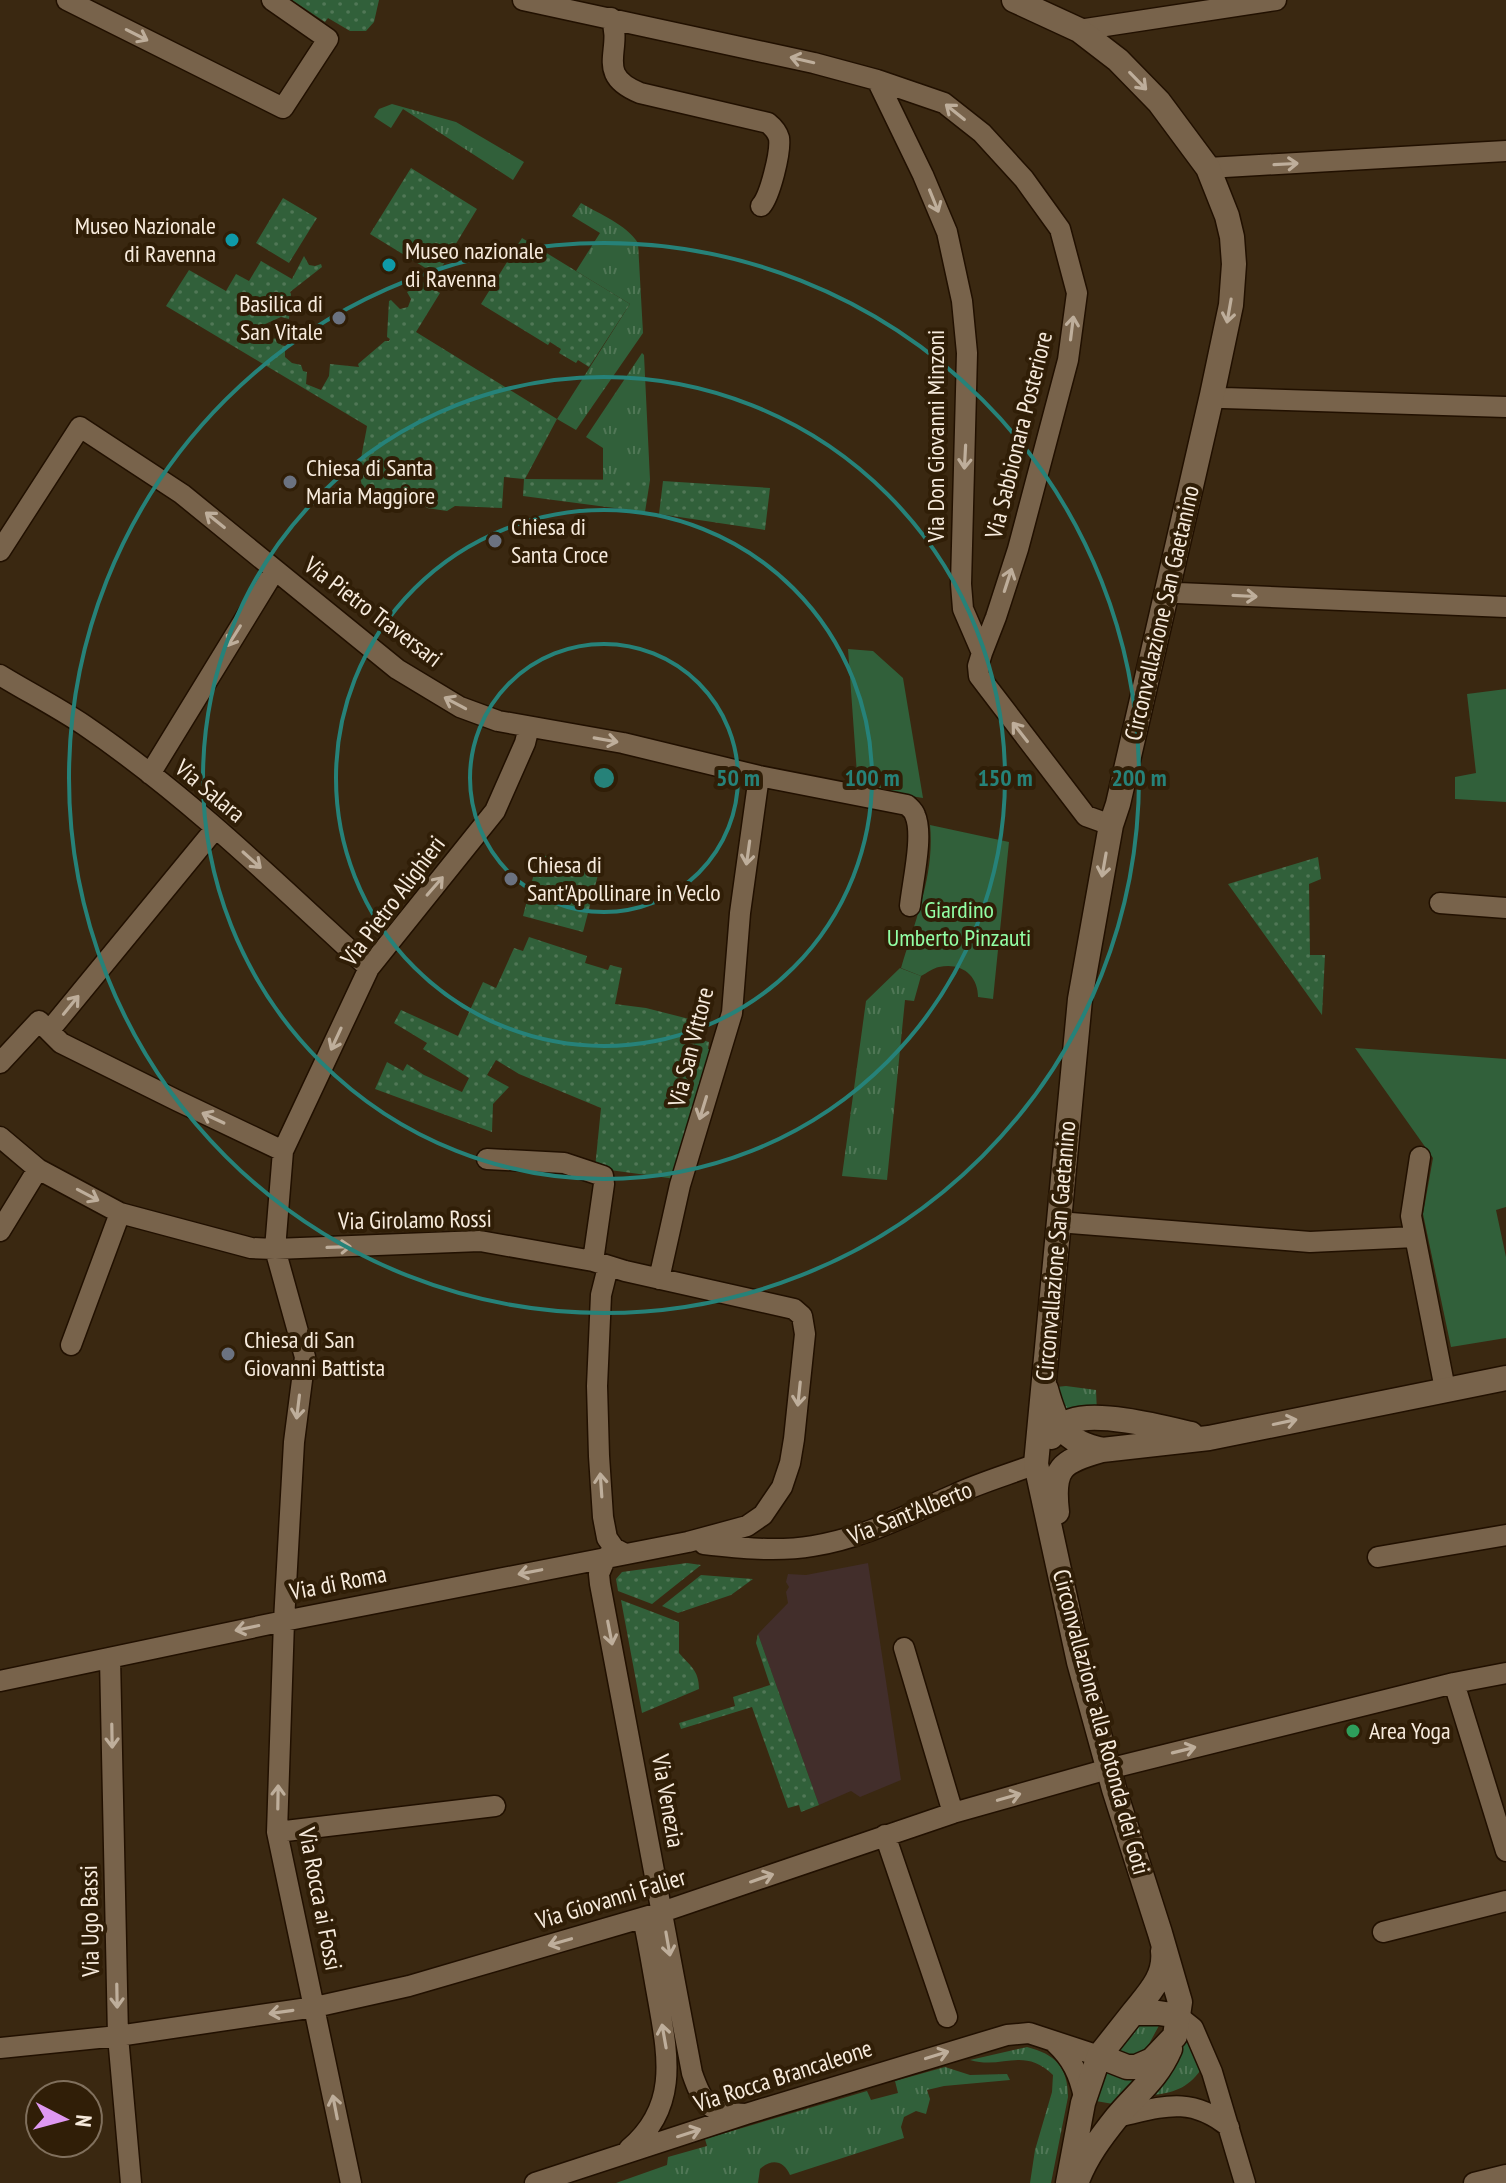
<svg xmlns="http://www.w3.org/2000/svg" width="1506" height="2183" font-family="'PT Sans Narrow',sans-serif">
<defs>
<pattern id="grass-tufts" width="24" height="20" patternUnits="userSpaceOnUse" patternTransform="scale(2)"><rect width="24" height="20" fill="#31603a"/><path d="M3 7l-1-3M5 7V3M7 7l1-3M15 17l-1-3M17 17v-4M19 17l1-3" fill="none" stroke="#507756"/></pattern>
<pattern id="garden-dots" width="8" height="8" patternUnits="userSpaceOnUse" patternTransform="scale(2)"><rect width="8" height="8" fill="#31603a"/><path d="M2 2h.1M6 6h.1" fill="none" stroke="#507756" stroke-width="1.8" stroke-linecap="round"/></pattern>
</defs>
<rect width="100%" height="100%" fill="#3a2811"/>
<path fill="#422e2b" d="M868,1563L901,1780L860,1797L851,1791L819,1805L758,1634L788,1603L786,1592L789,1587L786,1582L788,1574L806,1575Z"/>
<path fill="url(#grass-tufts)" d="M392,104L456,122L524,162L513,180L403,109L391,128L374,117L379,109Z
M581,203C599,214 626,224 638,243L643,333L576,430L557,419L630,304L576,271L600,233L572,216Z
M642,353L644,355L650,480H603V448L586,437Z
M900,968L921,976L914,1001L905,1000L887,1180L842,1176L866,1001Z
M1066,1386L1096,1390L1097,1413L1064,1418L1056,1387Z
M1162,2020L1149,2044L1135,2060H1122L1118,2049C1129,2028 1139,2022 1162,2020Z
M1189,2035L1203,2067C1189,2087 1177,2092 1154,2095L1152,2091L1174,2064Z
M1027,2047C1055,2054 1068,2067 1068,2097L1051,2183H1030L1035,2150L1052,2092L1053,2075C1023,2046 1003,2070 970,2060Z
M945,2067L970,2075L1007,2074L1010,2080L944,2086L927,2090L930,2099L926,2114L916,2111L904,2117L901,2127L904,2138L790,2175C784,2161 772,2158 760,2169L758,2183H616L667,2165L668,2157L707,2146L705,2139L867,2091L871,2100L898,2093L895,2081Z
M1105,2068L1151,2070L1113,2104L1096,2101Z"/>
<path fill="#31603a" d="M848,649L873,651L903,678L923,798L858,788Z
M1506,689V802L1455,799V777L1476,773L1467,694Z
M930,825L1009,842L993,999L978,997C978,975 961,962 939,967C933,968 927,973 921,976L901,968C915,921 935,874 930,825Z
M1355,1048L1506,1059V1207L1496,1210L1506,1257V1338L1451,1347L1423,1214L1433,1158Z"/>
<path fill="url(#garden-dots)" d="M292,0H379L374,22L366,31H350L328,18L325,22Z
M411,168L477,209L437,275L370,234Z
M283,198L317,218L289,263L256,243Z
M522,238L630,304L589,367L578,360L576,363L559,353L561,349L550,342L548,345L481,304Z
M304,256L309,265L315,266L321,264L322,267L290,292L291,294L289,319L281,317L263,325L267,340L277,338L281,345L285,346V357L292,363L301,365L303,371L307,372L306,384L321,390L329,376L330,364L359,367L358,364L385,341H389L390,339L387,337L389,301L391,300L400,309L408,307L411,299L407,292L415,288L417,281L415,277L440,293L416,332L557,419L525,479L650,480L645,512L523,496L524,479L504,477L502,508L455,506L447,511L427,508L425,506C410,505 394,505 379,501C348,494 364,448 367,426L166,306L189,270L226,291L236,274L249,281L261,261L292,279Z
M663,481L770,488L765,530L659,514Z
M539,854L599,871L583,932L523,916Z
M1318,857L1321,879L1309,884L1310,955H1325L1322,1015L1228,884Z
M529,937L587,956L585,963L608,970L610,965L622,968L615,1004L646,1008L705,1023L702,1040L709,1042L708,1049L715,1050L676,1179L595,1168L601,1108L519,1074L496,1060L487,1075L509,1087L493,1104L492,1132L375,1089L387,1062L403,1071L407,1064L424,1075L462,1092L469,1078L423,1049L427,1043L394,1023L401,1010L458,1036L483,982L496,988L514,948L523,951Z
M687,1563L701,1565L652,1604L618,1591L616,1579L622,1572Z
M701,1575L753,1579L731,1595L678,1613L662,1606Z
M621,1600L679,1622V1653C690,1666 699,1670 699,1689L642,1713Z
M758,1634L819,1805L801,1812L799,1805L788,1808L752,1707L681,1729L679,1723L735,1706L733,1697L770,1685L756,1643Z"/>
<g fill="none" stroke-linecap="round" stroke-linejoin="round">
<g stroke="#211000" stroke-width="23">
<path id="minor" d="M67,0L283,108L328,39L272,0
M523,0L814,63L877,80L944,103L982,133L1024,179L1060,229L1077,293L1068,360L1018,549L996,617L982,653L978,666L979,676L1086,816L1111,825
M611,18C624,50 593,74 640,93L768,123C773,127 777,131 779,138C781,152 770,196 761,206
M1079,30L1276,0
M877,80L923,175L947,232L962,301L967,353L961,584L963,609L982,653
M1208,168L1506,151
M1212,395L1223,398L1506,407
M0,551L80,427L182,494L397,669L460,707L498,721L623,743L759,776L907,805C910,808 914,811 915,815C924,835 912,884 910,906
M1168,588L1178,593L1506,607
M0,675C28,692 57,707 84,725C187,795 278,884 369,968
M150,774L275,570
M1440,903L1506,908
M49,1031L61,1043L178,1101L283,1151
M0,1063L39,1021L49,1031L215,829
M0,1137L38,1169L120,1213L251,1248L275,1249L480,1241L593,1261L625,1271L794,1309L802,1316L805,1334L794,1439L790,1463L782,1487L763,1515L747,1526L688,1542L284,1621L0,1681
M1420,1157L1411,1216L1445,1389
M487,1159L564,1163L603,1176L604,1184L593,1261
M1058,1222L1310,1242L1415,1237
M0,1231L38,1169
M608,1267L601,1295L597,1386L599,1456L603,1517L607,1538L614,1548L625,1554
M659,1279L680,1185L732,1013L740,913L759,776
M71,1345L120,1213
M704,1544C739,1548 778,1552 813,1546C864,1538 909,1514 956,1494C982,1482 1010,1474 1036,1464
M606,1557L599,1574L600,1584L692,2073C704,2108 710,2112 746,2114
M1378,1557L1506,1535
M904,1648L953,1813
M110,1658L118,2036L131,2183
M1454,1683L1506,1851
M277,1832L495,1806
M885,1835L947,2017
M1383,1932L1506,1901
M1178,2016L1193,2028L1212,2072L1245,2183
M1055,2043C1072,2059 1079,2074 1084,2097
M0,2048L118,2036L315,2007L409,1986L662,1912L953,1813L1108,1769L1454,1683L1506,1673
M1117,2117C1162,2107 1190,2095 1229,2127
M629,2149C679,2107 668,2056 658,1999C653,1972 649,1945 643,1918
M351,2183L277,1832L284,1621L294,1442L305,1357L275,1249L283,1151L369,968L495,811L525,743L529,727
M535,2183L746,2114L1007,2035L1029,2033L1099,2056
M1474,2183L1506,2175"/>
</g>
<g stroke="#211000" stroke-width="27">
<path id="tertiary" d="M1014,0L1079,30L1118,60L1159,102L1208,168L1227,216L1232,237L1234,264L1231,305L1212,395L1118,804L1111,825L1080,999L1036,1464L1079,1662L1114,1789L1160,1933L1180,2002L1175,2036L1152,2060L1136,2067H1127L1099,2056
M1046,1389C1056,1425 1063,1441 1102,1450L1209,1438L1506,1378
M1051,1437C1057,1430 1062,1425 1071,1421C1099,1411 1161,1427 1191,1434
M1057,1512C1052,1468 1060,1462 1102,1450
M1133,2013C1148,1994 1166,1977 1163,1951
M1077,2181C1086,2157 1101,2137 1117,2117C1137,2093 1157,2079 1170,2049
M1068,2183L1083,2103L1099,2056L1133,2013H1159L1178,2016"/>
</g>
<use href="#minor" stroke="#78634b" stroke-width="20"/>
<use href="#tertiary" stroke="#78634b" stroke-width="24"/>
</g>
<defs><path id="oneway-shaft" d="M-6 0H5M1.5-3L5.5 0L1.5 3" fill="none" stroke-width="1.6" stroke-linecap="round" stroke-linejoin="round" transform="scale(2)"/></defs>
<g stroke="#beae9b">
<use href="#oneway-shaft" transform="translate(137 35) rotate(27)"/>
<use href="#oneway-shaft" transform="translate(802 60) rotate(-167)"/>
<use href="#oneway-shaft" transform="translate(1138 81) rotate(46)"/>
<use href="#oneway-shaft" transform="translate(955 112) rotate(-141)"/>
<use href="#oneway-shaft" transform="translate(1286 164) rotate(-3)"/>
<use href="#oneway-shaft" transform="translate(934 201) rotate(68)"/>
<use href="#oneway-shaft" transform="translate(1229 311) rotate(100)"/>
<use href="#oneway-shaft" transform="translate(1072 328) rotate(-83)"/>
<use href="#oneway-shaft" transform="translate(965 457) rotate(93)"/>
<use href="#oneway-shaft" transform="translate(215 520) rotate(-141)"/>
<use href="#oneway-shaft" transform="translate(1008 580) rotate(-72)"/>
<use href="#oneway-shaft" transform="translate(1245 596) rotate(3)"/>
<use href="#oneway-shaft" transform="translate(234 636) rotate(122)"/>
<use href="#oneway-shaft" transform="translate(455 703) rotate(-152)"/>
<use href="#oneway-shaft" transform="translate(1020 732) rotate(-128)"/>
<use href="#oneway-shaft" transform="translate(606 740) rotate(10)"/>
<use href="#oneway-shaft" transform="translate(748 853) rotate(98)"/>
<use href="#oneway-shaft" transform="translate(252 860) rotate(42)"/>
<use href="#oneway-shaft" transform="translate(1104 865) rotate(100)"/>
<use href="#oneway-shaft" transform="translate(435 886) rotate(-49)"/>
<use href="#oneway-shaft" transform="translate(71 1005) rotate(-51)"/>
<use href="#oneway-shaft" transform="translate(336 1039) rotate(115)"/>
<use href="#oneway-shaft" transform="translate(703 1108) rotate(107)"/>
<use href="#oneway-shaft" transform="translate(213 1118) rotate(-155)"/>
<use href="#oneway-shaft" transform="translate(88 1195) rotate(28)"/>
<use href="#oneway-shaft" transform="translate(339 1247) rotate(-2)"/>
<use href="#oneway-shaft" transform="translate(799 1394) rotate(96)"/>
<use href="#oneway-shaft" transform="translate(298 1407) rotate(97)"/>
<use href="#oneway-shaft" transform="translate(1285 1422) rotate(-12)"/>
<use href="#oneway-shaft" transform="translate(601 1485) rotate(-94)"/>
<use href="#oneway-shaft" transform="translate(530 1572) rotate(169)"/>
<use href="#oneway-shaft" transform="translate(247 1628) rotate(168)"/>
<use href="#oneway-shaft" transform="translate(610 1633) rotate(79)"/>
<use href="#oneway-shaft" transform="translate(112 1736) rotate(89)"/>
<use href="#oneway-shaft" transform="translate(1184 1750) rotate(-14)"/>
<use href="#oneway-shaft" transform="translate(278 1797) rotate(-89)"/>
<use href="#oneway-shaft" transform="translate(1009 1797) rotate(-16)"/>
<use href="#oneway-shaft" transform="translate(762 1878) rotate(-19)"/>
<use href="#oneway-shaft" transform="translate(560 1942) rotate(164)"/>
<use href="#oneway-shaft" transform="translate(668 1944) rotate(80)"/>
<use href="#oneway-shaft" transform="translate(117 1996) rotate(89)"/>
<use href="#oneway-shaft" transform="translate(281 2012) rotate(172)"/>
<use href="#oneway-shaft" transform="translate(664 2036) rotate(-100)"/>
<use href="#oneway-shaft" transform="translate(937 2055) rotate(-17)"/>
<use href="#oneway-shaft" transform="translate(335 2107) rotate(-101)"/>
<use href="#oneway-shaft" transform="translate(689 2133) rotate(-18)"/>
</g>
<g fill="none" stroke="#268279" stroke-width="4">
<circle cx="604" cy="778" r="134"/>
<circle cx="604" cy="778" r="268"/>
<circle cx="604" cy="778" r="401"/>
<circle cx="604" cy="778" r="535"/>
</g>
<g fill="#0f9aa8" stroke="#301e07" stroke-width="3">
<circle cx="232" cy="240" r="8"/>
<circle cx="389" cy="265" r="8"/>
</g>
<g fill="#6b7280" stroke="#301e07" stroke-width="3">
<circle cx="339" cy="318" r="8"/>
<circle cx="290" cy="482" r="8"/>
<circle cx="495" cy="541" r="8"/>
<circle cx="511" cy="879" r="8"/>
<circle cx="228" cy="1354" r="8"/>
</g>
<circle fill="#2e9e5b" stroke="#301e07" stroke-width="3" cx="1353" cy="1731" r="8"/>
<g text-anchor="middle" stroke-width="8" stroke-linejoin="round" paint-order="stroke">
<g font-size="24" fill="#f7ebdd" stroke="#301e07" text-anchor="start">
<text x="216" y="234" text-anchor="end">Museo Nazionale<tspan x="216" dy="28">di Ravenna</tspan></text>
<text x="405" y="259">Museo nazionale<tspan x="405" dy="28">di Ravenna</tspan></text>
<text x="323" y="312" text-anchor="end">Basilica di<tspan x="323" dy="28">San Vitale</tspan></text>
<text x="306" y="476">Chiesa di Santa<tspan x="306" dy="28">Maria Maggiore</tspan></text>
<text x="511" y="535">Chiesa di<tspan x="511" dy="28">Santa Croce</tspan></text>
<text x="527" y="873">Chiesa di<tspan x="527" dy="28">Sant'Apollinare in Veclo</tspan></text>
<text x="244" y="1348">Chiesa di San<tspan x="244" dy="28">Giovanni Battista</tspan></text>
<text x="1369" y="1739">Area Yoga</text>
</g>
<g font-size="24" fill="#f7ebdd" stroke="#301e07">
<text transform="translate(1019 435) rotate(-76)" y="8">Via Sabbionara Posteriore</text>
<text transform="translate(936 436) rotate(-90)" y="8">Via Don Giovanni Minzoni</text>
<text transform="translate(373 612) rotate(37)" y="8">Via Pietro Traversari</text>
<text transform="translate(1162 613) rotate(-77)" y="8">Circonvallazione San Gaetanino</text>
<text transform="translate(210 791) rotate(40)" y="8">Via Salara</text>
<text transform="translate(393 901) rotate(-53)" y="8">Via Pietro Alighieri</text>
<text transform="translate(691 1047) rotate(-76)" y="8">Via San Vittore</text>
<text transform="translate(415 1220) rotate(-1)" y="8">Via Girolamo Rossi</text>
<text transform="translate(1056 1251) rotate(-85)" y="8">Circonvallazione San Gaetanino</text>
<text transform="translate(910 1513) rotate(-22)" y="8">Via Sant'Alberto</text>
<text transform="translate(338 1583) rotate(-11)" y="8">Via di Roma</text>
<text transform="translate(1101 1722) rotate(75)" y="8">Circonvallazione alla Rotonda dei Goti</text>
<text transform="translate(668 1801) rotate(80)" y="8">Via Venezia</text>
<text transform="translate(320 1899) rotate(79)" y="8">Via Rocca ai Fossi</text>
<text transform="translate(611 1899) rotate(-17)" y="8">Via Giovanni Falier</text>
<text transform="translate(90 1921) rotate(-91)" y="8">Via Ugo Bassi</text>
<text transform="translate(783 2076) rotate(-18)" y="8">Via Rocca Brancaleone</text>
</g>
<g font-size="24" fill="#92ffa5" stroke="#301e07">
<text x="959" y="918">Giardino<tspan x="959" dy="28">Umberto Pinzauti</tspan></text>
</g>
</g>
<circle cx="604" cy="778" r="12" fill="#268279" stroke="#301e07" stroke-width="4"/>
<g font-size="24" text-anchor="middle" font-weight="bold" fill="#268279" stroke="#301e07" stroke-width="8" stroke-linejoin="round" paint-order="stroke">
<text x="738" y="786">50 m</text>
<text x="872" y="786">100 m</text>
<text x="1005" y="786">150 m</text>
<text x="1139" y="786">200 m</text>
</g>
<g transform="translate(64 2119) rotate(96)"><circle r="38" fill="#301e07" stroke="#80705d" stroke-width="2"/>
<path d="M0-6L14 30L0 20L-14 30Z" fill="#df98f2"/>
<text y="-12" font-size="22" font-weight="bold" text-anchor="middle" fill="#f7ebdd">N</text>
</g>
</svg>
